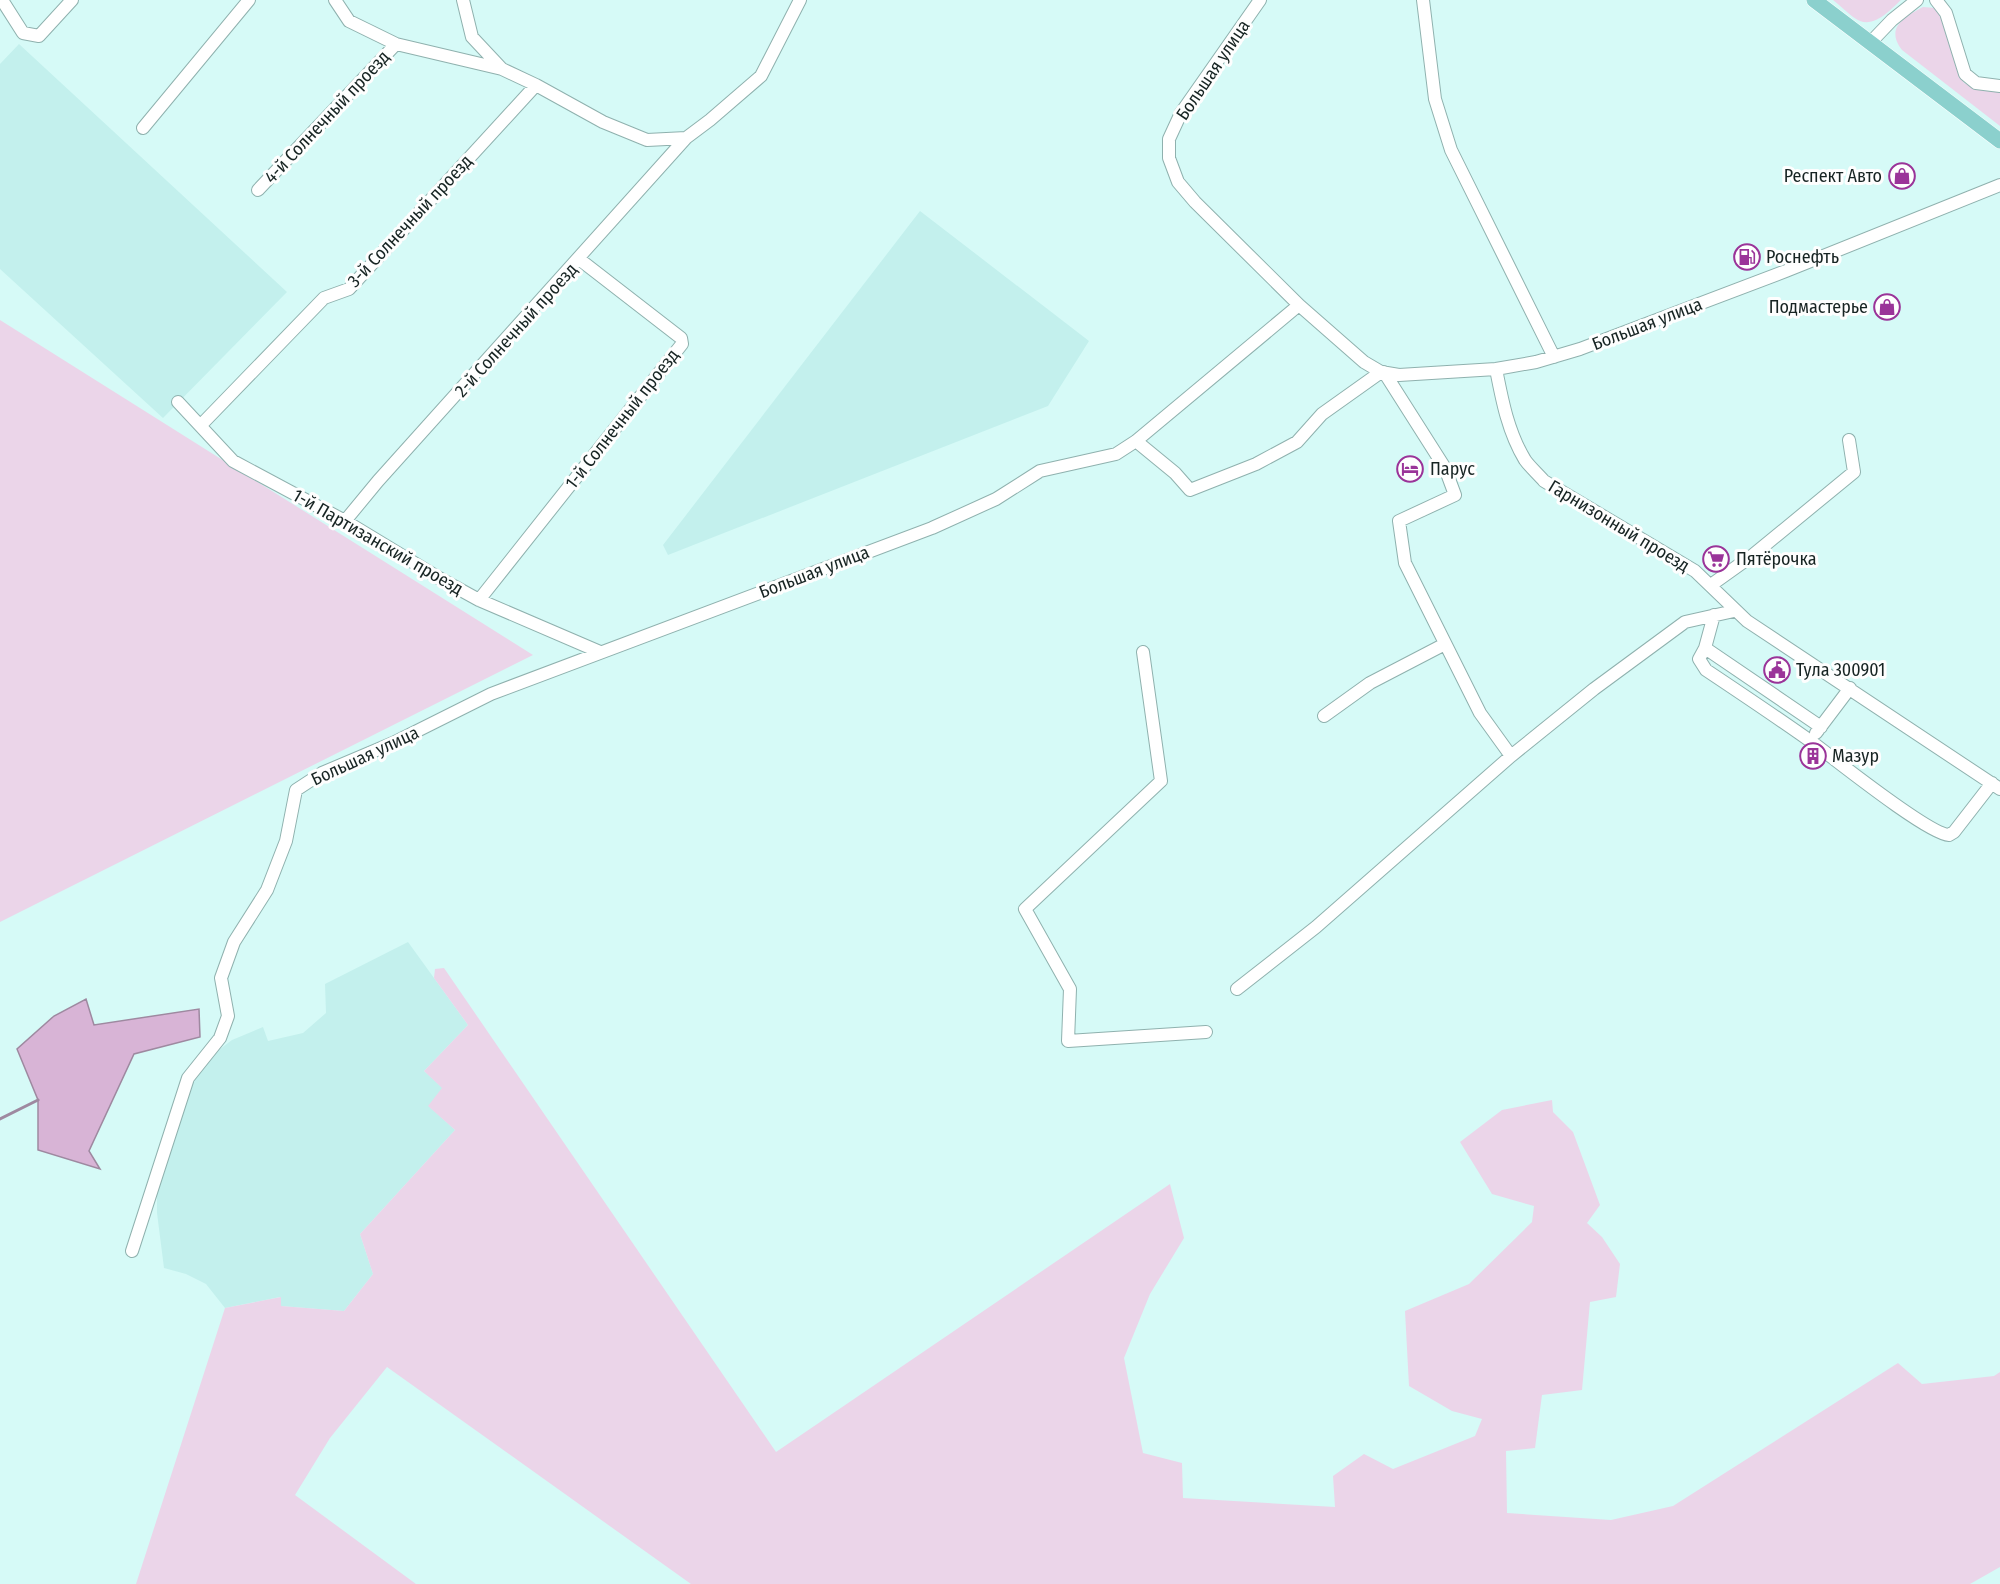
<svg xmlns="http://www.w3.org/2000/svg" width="2000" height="1584" font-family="'Fira Sans Condensed',sans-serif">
<rect width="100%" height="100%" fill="#d6faf7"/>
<path fill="#c3f0ed" d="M19,44L287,292L163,418L0,269V64Z
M920,211L1089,341L1048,406L668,555L663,545Z
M408,942L468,1025L424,1071L443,1088L429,1106L455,1130L360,1234L373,1274L344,1311L281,1306L280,1297L225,1308L206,1284L186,1274L164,1268L157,1213V1182L185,1097L197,1072L211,1056L232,1040L263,1027L268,1041L303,1033L326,1013L325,984Z"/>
<path fill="#ebd5e9" d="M1833,0H1901C1891,9 1876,27 1860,21C1851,17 1841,6 1833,0Z
M1923,7L1936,8L1945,23L1956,66L1964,83L1979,88L2000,91V126L1902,50C1885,28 1904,17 1923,7Z
M0,320L533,655L0,922Z
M444,968L776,1452L1170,1184L1184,1238L1150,1294L1124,1358L1143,1453L1182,1463L1183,1498L1335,1507L1333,1476L1364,1454L1393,1469L1475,1436L1482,1419L1452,1411L1409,1386L1405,1311L1469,1284L1532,1222L1534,1206L1492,1194L1460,1142L1502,1110L1552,1100L1553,1112L1573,1132L1600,1205L1587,1223L1602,1237L1620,1264L1616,1297L1590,1302L1582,1390L1542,1395L1535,1448L1506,1451L1507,1513L1611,1520L1673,1506L1898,1363L1922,1384L1994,1376L2000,1372V1567L1970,1584H691L387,1367L330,1438L295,1495L416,1584H136L225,1308L281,1297V1306L344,1311L373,1274L360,1234L455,1130L428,1106L442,1088L424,1071L468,1025L434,978L435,969Z"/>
<path fill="#d8b4d6" stroke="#9e89a0" stroke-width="1.5" d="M86,999L94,1025L199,1009L200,1037L134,1054L89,1151L100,1169L38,1150V1100L17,1049L54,1016Z"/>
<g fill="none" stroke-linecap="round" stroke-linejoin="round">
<path stroke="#9e89a0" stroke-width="3" d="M0,1119L38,1100"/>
<g stroke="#8fb1ae" stroke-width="14">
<path id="minor" d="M2,0L23,33L39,36L72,0
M335,0L349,21L396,44L502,69
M463,0L472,37L502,69L536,85L603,122L647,140L686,138L710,120L761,76L800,0
M1260,0L1181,113L1169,139V158L1178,182L1195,202L1299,305L1364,362L1381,372L1399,375L1496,369L1536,362L1580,349L1786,271L2000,185
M1423,0L1435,99L1451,150L1554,357
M1936,0L1946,13L1965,74L1976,83L2000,86
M1870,43L1892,20L1917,0
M143,128L249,0
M258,190L396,44
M1496,369C1502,400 1508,432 1525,460C1530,467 1538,474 1544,481L1695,571L1747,621L2000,789
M1384,372L1445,468L1455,495L1399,521L1405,563L1480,713L1511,756
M178,402L233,461L345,521L439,578L479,600L600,652
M201,425L324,298L349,289L536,85
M1136,441L1175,473L1190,490L1256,464L1297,442L1322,414L1381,372
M345,521L378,481L686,138
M1711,585L1753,555L1854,472L1849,440
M479,600L682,344L681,338L579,259
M1714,615L1705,648L1699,659L1706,670C1742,694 1778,718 1813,743C1836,760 1928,834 1949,835L1954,832L1992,783
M1705,648L1821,727
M1143,652L1161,781L1025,909L1070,989L1068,1041L1206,1032
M1324,716L1370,683L1445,644
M1816,733L1850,688
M1237,989L1316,927L1511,756L1594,689L1685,622L1734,611
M132,1251L188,1078L220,1038L228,1016L221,978L234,942L267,890L286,841L296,790L322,773L393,743L491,694L932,528L996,499L1040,471L1116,454L1136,441L1299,305"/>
</g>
<g stroke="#fff" stroke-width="16">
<path id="major" d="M1814,0L2000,141"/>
</g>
<use href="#minor" stroke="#fff" stroke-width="12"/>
<use href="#major" stroke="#8bd0cd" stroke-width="15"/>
</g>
<defs>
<g id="shop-ring" transform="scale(1.35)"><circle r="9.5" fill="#fefefe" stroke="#9a3499" stroke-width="1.5"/><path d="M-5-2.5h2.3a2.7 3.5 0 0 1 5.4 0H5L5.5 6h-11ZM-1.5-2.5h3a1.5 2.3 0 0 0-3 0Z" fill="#9a3499"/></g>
<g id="fuel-ring" transform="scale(1.35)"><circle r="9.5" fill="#fefefe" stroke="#9a3499" stroke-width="1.5"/><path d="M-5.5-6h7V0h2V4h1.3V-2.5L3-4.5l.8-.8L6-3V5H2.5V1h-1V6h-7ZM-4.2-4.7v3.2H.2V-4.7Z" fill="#9a3499"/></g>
<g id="hotel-ring" transform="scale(1.35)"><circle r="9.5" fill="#fefefe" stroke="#9a3499" stroke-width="1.5"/><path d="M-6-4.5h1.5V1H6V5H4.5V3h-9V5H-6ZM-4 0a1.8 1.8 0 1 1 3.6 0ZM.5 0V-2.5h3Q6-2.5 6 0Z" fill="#9a3499"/></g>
<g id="supermarket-ring" transform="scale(1.35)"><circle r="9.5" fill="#fefefe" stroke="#9a3499" stroke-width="1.5"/><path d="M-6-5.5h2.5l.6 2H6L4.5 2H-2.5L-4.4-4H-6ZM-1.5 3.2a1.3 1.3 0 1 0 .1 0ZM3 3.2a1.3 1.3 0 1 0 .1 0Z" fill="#9a3499"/></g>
<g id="civic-ring" transform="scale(1.35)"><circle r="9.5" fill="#fefefe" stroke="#9a3499" stroke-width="1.5"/><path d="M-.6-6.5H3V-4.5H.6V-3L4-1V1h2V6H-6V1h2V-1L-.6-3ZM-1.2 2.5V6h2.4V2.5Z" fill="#9a3499"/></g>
<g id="building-ring" transform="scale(1.35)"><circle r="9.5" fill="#fefefe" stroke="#9a3499" stroke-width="1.5"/><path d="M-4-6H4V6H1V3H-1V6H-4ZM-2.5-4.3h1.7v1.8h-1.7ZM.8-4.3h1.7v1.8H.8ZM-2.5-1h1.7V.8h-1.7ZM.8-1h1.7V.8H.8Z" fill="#9a3499"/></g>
</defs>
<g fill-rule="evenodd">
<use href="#shop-ring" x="1902" y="176"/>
<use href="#fuel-ring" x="1747" y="257"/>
<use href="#shop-ring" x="1887" y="307"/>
<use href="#hotel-ring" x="1410" y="469"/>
<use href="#supermarket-ring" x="1716" y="559"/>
<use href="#civic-ring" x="1777" y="670"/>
<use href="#building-ring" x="1813" y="756"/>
</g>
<g text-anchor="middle" stroke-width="6" stroke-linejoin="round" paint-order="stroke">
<g font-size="18" fill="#172423" stroke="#fefefe">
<text transform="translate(1213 70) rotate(-56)" y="6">Большая улица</text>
<text transform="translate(327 117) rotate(-47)" y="6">4-й Солнечный проезд</text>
<text transform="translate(410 221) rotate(-47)" y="6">3-й Солнечный проезд</text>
<text transform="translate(1647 324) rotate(-21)" y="6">Большая улица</text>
<text transform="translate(516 330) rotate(-48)" y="6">2-й Солнечный проезд</text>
<text transform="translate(622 419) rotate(-52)" y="6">1-й Солнечный проезд</text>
<text transform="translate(1619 526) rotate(31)" y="6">Гарнизонный проезд</text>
<text transform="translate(378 542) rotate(30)" y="6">1-й Партизанский проезд</text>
<text transform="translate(814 572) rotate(-21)" y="6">Большая улица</text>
<text transform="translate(365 756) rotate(-25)" y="6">Большая улица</text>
</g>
<g font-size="18" fill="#172423" stroke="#fefefe" text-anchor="start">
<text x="1882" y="182" text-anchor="end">Респект Авто</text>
<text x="1766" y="263">Роснефть</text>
<text x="1868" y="313" text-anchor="end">Подмастерье</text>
<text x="1430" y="475">Парус</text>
<text x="1736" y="565">Пятёрочка</text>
<text x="1796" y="676">Тула 300901</text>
<text x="1832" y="762">Мазур</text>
</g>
</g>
</svg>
